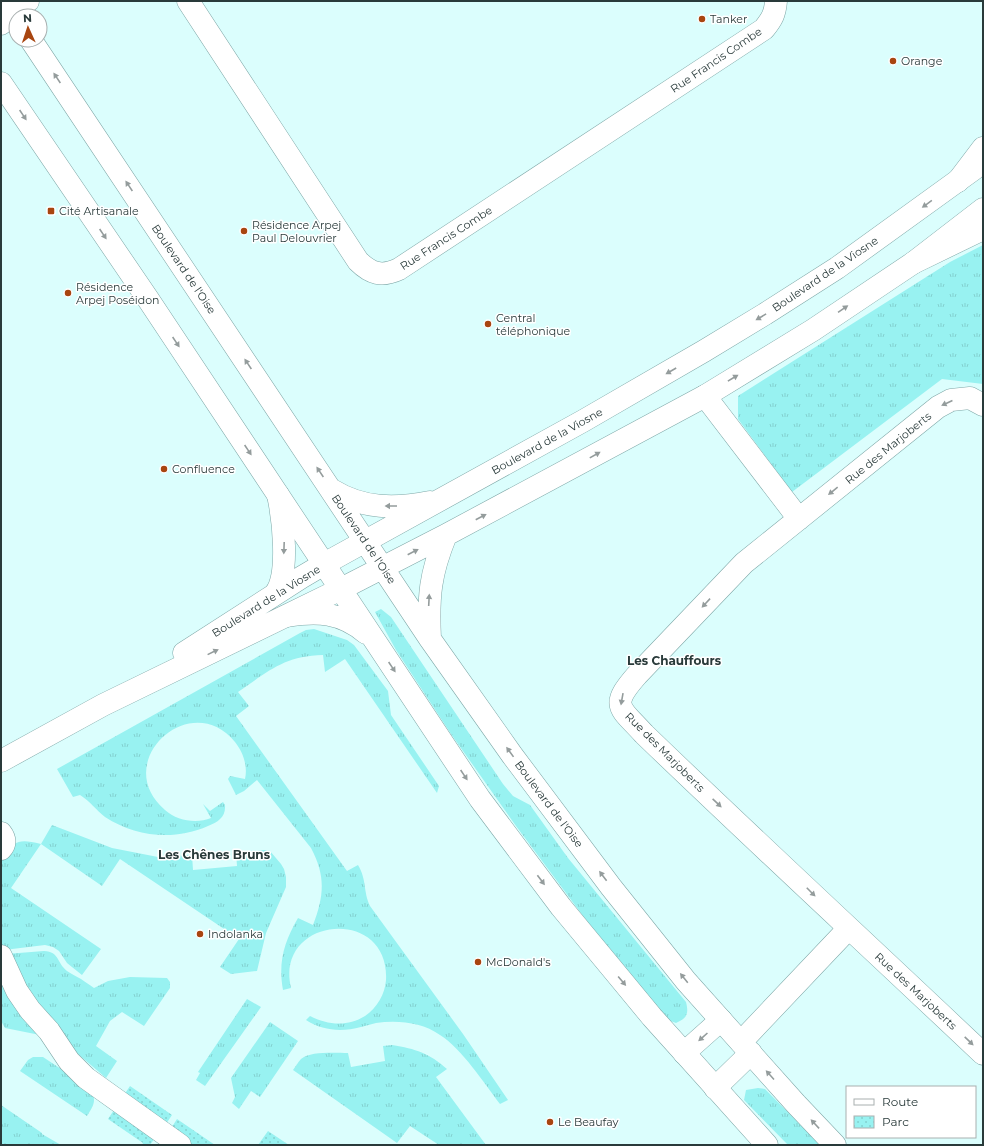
<svg xmlns="http://www.w3.org/2000/svg" width="984" height="1146" font-family="Montserrat,sans-serif">
<defs>
<pattern id="grass-tufts" width="24" height="20" patternUnits="userSpaceOnUse"><rect width="24" height="20" fill="#98f2f1"/><path d="M3 7l-1-3M5 7V3M7 7l1-3M15 17l-1-3M17 17v-4M19 17l1-3" fill="none" stroke="#83d0cf"/></pattern>
<pattern id="park-dots" width="8" height="8" patternUnits="userSpaceOnUse"><rect width="8" height="8" fill="#98f2f1"/><path d="M2 2h.1M6 6h.1" fill="none" stroke="#83d0cf" stroke-width="1.8" stroke-linecap="round"/></pattern>
</defs>
<rect width="100%" height="100%" fill="#dbfefd"/>
<path fill="url(#grass-tufts)" d="M983,245V384L942,379L792,492L738,419V396L950,262Z
M381,609L391,617L503,784L513,796L530,805L568,858L686,1002C689,1014 687,1018 676,1023L668,1020L595,932L516,826L451,734L396,650L375,612Z
M314,629L347,640L354,645L388,691L391,715L439,786L437,793L345,659L325,672L323,655C284,656 269,671 238,692L249,706L236,716L347,871L358,865C367,880 363,891 370,906L463,1034L508,1100L500,1104C484,1083 462,1049 440,1035C422,1022 397,1020 376,1023C371,1024 366,1026 361,1027C342,1032 323,1031 306,1020L310,1016C328,1025 347,1027 365,1016C377,1008 385,994 386,980C390,905 274,916 291,988L283,990C278,962 284,942 298,918L313,925C324,896 326,876 311,848L257,780L244,791L236,795L228,779L230,776L245,779C248,766 243,752 235,742C191,687 109,762 165,810C177,821 197,824 211,818L203,804L210,811L223,802L225,805C226,817 218,822 208,826C174,841 136,837 105,817C96,810 90,801 80,795L73,797L57,769L300,633L306,630Z
M52,825L112,848L158,857L192,855L193,870L237,866L236,852L265,850L270,851L281,864L284,869L286,877V887L266,933L257,971L231,974L220,967L239,939L120,859L102,886L41,844L11,888L101,949L82,975L67,963L59,951L53,947L45,945L4,950L1,944V856C17,840 19,839 41,844Z
M44,951C60,952 56,962 67,971C71,974 76,976 81,979C85,982 90,985 94,988L108,981L130,977L167,978L170,982V988L144,1026L122,1012L110,1021L96,1046L117,1061L106,1078L78,1054L45,1018L6,954Z
M1,967L40,1035L5,1028L1,1021Z
M247,999L261,1007L205,1086L196,1080L200,1073L198,1072Z
M270,1022L298,1041L260,1097L251,1091L239,1109L232,1103L235,1097L231,1078Z
M392,1045C416,1049 429,1053 447,1069L436,1077L486,1145H439L410,1126L397,1143L293,1070C296,1066 298,1062 301,1059C310,1051 335,1053 348,1053L351,1067L385,1061L383,1046Z
M33,1057H43L88,1087C98,1099 94,1105 87,1116L20,1071L28,1060Z
M758,1088L765,1089L820,1145H788L744,1100L746,1090Z
M1,1105L42,1133V1134L61,1145H1Z"/>
<path fill="url(#park-dots)" d="M130,1086L172,1115L164,1127L122,1098Z
M116,1107L157,1135L150,1145H142L143,1143L108,1119Z
M177,1119L215,1145H192L170,1130Z
M268,1131L289,1145H258Z"/>
<g fill="none" stroke-linecap="round" stroke-linejoin="round">
<g stroke="#7ea7a7" stroke-width="23">
<path id="minor" d="M188,1L358,261C371,274 382,277 399,269L764,29C772,19 775,14 776,1
M1,24L28,1
M705,396L799,519
M983,405L970,398L951,400L938,407L744,563L637,675C609,707 620,707 644,734C756,842 870,947 983,1054
M275,594C290,575 283,518 278,495
M184,653L302,577L324,564
M1,761L103,705L341,589
M1,833C5,838 6,844 1,849
M1,956L17,991L30,1010L49,1031L69,1061L86,1078L180,1145
M741,1042L849,928
M684,1053L721,1020
M715,1088L751,1053"/>
</g>
<g stroke="#7ea7a7" stroke-width="23">
<path id="major" d="M4,1L16,20
M31,40L430,639L512,755L611,887L686,981L796,1104L835,1145
M1,83L148,299L480,799L561,907L614,971L652,1017L767,1145
M332,490C363,509 395,509 430,502
M324,564L583,421L704,351L765,314L837,268L974,169
M341,589L446,535L705,396L813,330L913,263L983,209
M287,616C317,611 341,612 366,633
M430,639C428,596 430,574 446,535"/>
</g>
<g stroke="#7ea7a7" stroke-width="23">
<path id="highway" d="M958,181L983,148
M913,263L983,229"/>
</g>
<use href="#minor" stroke="#fff" stroke-width="22"/>
<use href="#major" stroke="#fff" stroke-width="22"/>
<use href="#highway" stroke="#fff" stroke-width="22"/>
</g>
<defs><path id="oneway-solid" d="M-6-.8H1V-3.2L6.5 0L1 3.2V.8H-6Z"/></defs>
<g fill="#949c9c">
<use href="#oneway-solid" transform="translate(57 78) rotate(-124)"/>
<use href="#oneway-solid" transform="translate(23 115) rotate(56)"/>
<use href="#oneway-solid" transform="translate(129 186) rotate(-124)"/>
<use href="#oneway-solid" transform="translate(927 204) rotate(144)"/>
<use href="#oneway-solid" transform="translate(103 234) rotate(56)"/>
<use href="#oneway-solid" transform="translate(843 309) rotate(-34)"/>
<use href="#oneway-solid" transform="translate(761 317) rotate(149)"/>
<use href="#oneway-solid" transform="translate(176 342) rotate(56)"/>
<use href="#oneway-solid" transform="translate(248 364) rotate(-124)"/>
<use href="#oneway-solid" transform="translate(671 371) rotate(150)"/>
<use href="#oneway-solid" transform="translate(733 378) rotate(-31)"/>
<use href="#oneway-solid" transform="translate(947 403) rotate(155)"/>
<use href="#oneway-solid" transform="translate(248 450) rotate(56)"/>
<use href="#oneway-solid" transform="translate(595 455) rotate(-29)"/>
<use href="#oneway-solid" transform="translate(320 472) rotate(-124)"/>
<use href="#oneway-solid" transform="translate(833 491) rotate(141)"/>
<use href="#oneway-solid" transform="translate(391 506) rotate(-180)"/>
<use href="#oneway-solid" transform="translate(481 517) rotate(-28)"/>
<use href="#oneway-solid" transform="translate(284 548) rotate(92)"/>
<use href="#oneway-solid" transform="translate(413 552) rotate(-27)"/>
<use href="#oneway-solid" transform="translate(429 600) rotate(-87)"/>
<use href="#oneway-solid" transform="translate(706 603) rotate(133)"/>
<use href="#oneway-solid" transform="translate(213 652) rotate(-26)"/>
<use href="#oneway-solid" transform="translate(392 667) rotate(56)"/>
<use href="#oneway-solid" transform="translate(622 699) rotate(100)"/>
<use href="#oneway-solid" transform="translate(510 752) rotate(-126)"/>
<use href="#oneway-solid" transform="translate(464 775) rotate(56)"/>
<use href="#oneway-solid" transform="translate(717 803) rotate(43)"/>
<use href="#oneway-solid" transform="translate(603 876) rotate(-127)"/>
<use href="#oneway-solid" transform="translate(541 880) rotate(53)"/>
<use href="#oneway-solid" transform="translate(811 892) rotate(45)"/>
<use href="#oneway-solid" transform="translate(684 978) rotate(-129)"/>
<use href="#oneway-solid" transform="translate(622 981) rotate(50)"/>
<use href="#oneway-solid" transform="translate(703 1037) rotate(138)"/>
<use href="#oneway-solid" transform="translate(969 1041) rotate(44)"/>
<use href="#oneway-solid" transform="translate(770 1075) rotate(-132)"/>
<use href="#oneway-solid" transform="translate(815 1124) rotate(-133)"/>
</g>
<g fill="#a84510" stroke="#fff" stroke-width="1.5">
<circle cx="702" cy="19" r="4"/>
<circle cx="893" cy="61" r="4"/>
<rect x="47" y="207" width="8" height="8" rx="2"/>
<circle cx="244" cy="231" r="4"/>
<circle cx="68" cy="293" r="4"/>
<circle cx="488" cy="324" r="4"/>
<circle cx="164" cy="469" r="4"/>
<circle cx="200" cy="934" r="4"/>
<circle cx="478" cy="962" r="4"/>
<circle cx="550" cy="1122" r="4"/>
</g>
<g text-anchor="middle" stroke-width="3" stroke-linejoin="round" paint-order="stroke">
<g font-size="11" fill="#293a3a" stroke="#fff" text-anchor="start">
<text x="710" y="23">Tanker</text>
<text x="901" y="65">Orange</text>
<text x="59" y="215">Cité Artisanale</text>
<text x="252" y="229">Résidence Arpej<tspan x="252" dy="13">Paul Delouvrier</tspan></text>
<text x="76" y="291">Résidence<tspan x="76" dy="13">Arpej Poséidon</tspan></text>
<text x="496" y="322">Central<tspan x="496" dy="13">téléphonique</tspan></text>
<text x="172" y="473">Confluence</text>
<text x="208" y="938">Indolanka</text>
<text x="486" y="966">McDonald's</text>
<text x="558" y="1126">Le Beaufay</text>
</g>
<g font-size="11" fill="#293a3a" stroke="#fff">
<text transform="translate(716 60) rotate(-34)" y="4">Rue Francis Combe</text>
<text transform="translate(446 238) rotate(-33)" y="4">Rue Francis Combe</text>
<text transform="translate(184 269) rotate(56)" y="4">Boulevard de l'Oise</text>
<text transform="translate(825 274) rotate(-34)" y="4">Boulevard de la Viosne</text>
<text transform="translate(547 441) rotate(-29)" y="4">Boulevard de la Viosne</text>
<text transform="translate(888 448) rotate(-39)" y="4">Rue des Marjoberts</text>
<text transform="translate(364 539) rotate(56)" y="4">Boulevard de l'Oise</text>
<text transform="translate(266 601) rotate(-32)" y="4">Boulevard de la Viosne</text>
<text transform="translate(665 752) rotate(45)" y="4">Rue des Marjoberts</text>
<text transform="translate(549 804) rotate(53)" y="4">Boulevard de l'Oise</text>
<text transform="translate(916 991) rotate(43)" y="4">Rue des Marjoberts</text>
</g>
<g font-size="12" font-weight="bold" fill="#293a3a" stroke="#fff">
<text x="674" y="665">Les Chauffours</text>
<text x="214" y="859">Les Chênes Bruns</text>
</g>
</g>
<rect width="984" height="1146" fill="none" stroke="#293a3a" stroke-width="4"/>
<rect x="846" y="1086" width="130" height="52" fill="#ffffff" stroke="#a9b0b0"/>
<rect x="854" y="1099" width="20" height="6" fill="#ffffff" stroke="#a9b0b0"/>
<text x="882" y="1106" font-size="12" fill="#293a3a">Route</text>
<rect x="854" y="1116" width="20" height="12" fill="url(#park-dots)" stroke="#a9b0b0"/>
<text x="882" y="1126" font-size="12" fill="#293a3a">Parc</text>
<g transform="translate(28 28) rotate(357)"><circle r="19" fill="#ffffff" stroke="#a9b0b0"/>
<path d="M0-3L7 15L0 10L-7 15Z" fill="#a84510"/>
<text y="-6" font-size="11" font-weight="bold" text-anchor="middle" fill="#293a3a">N</text>
</g>
</svg>
